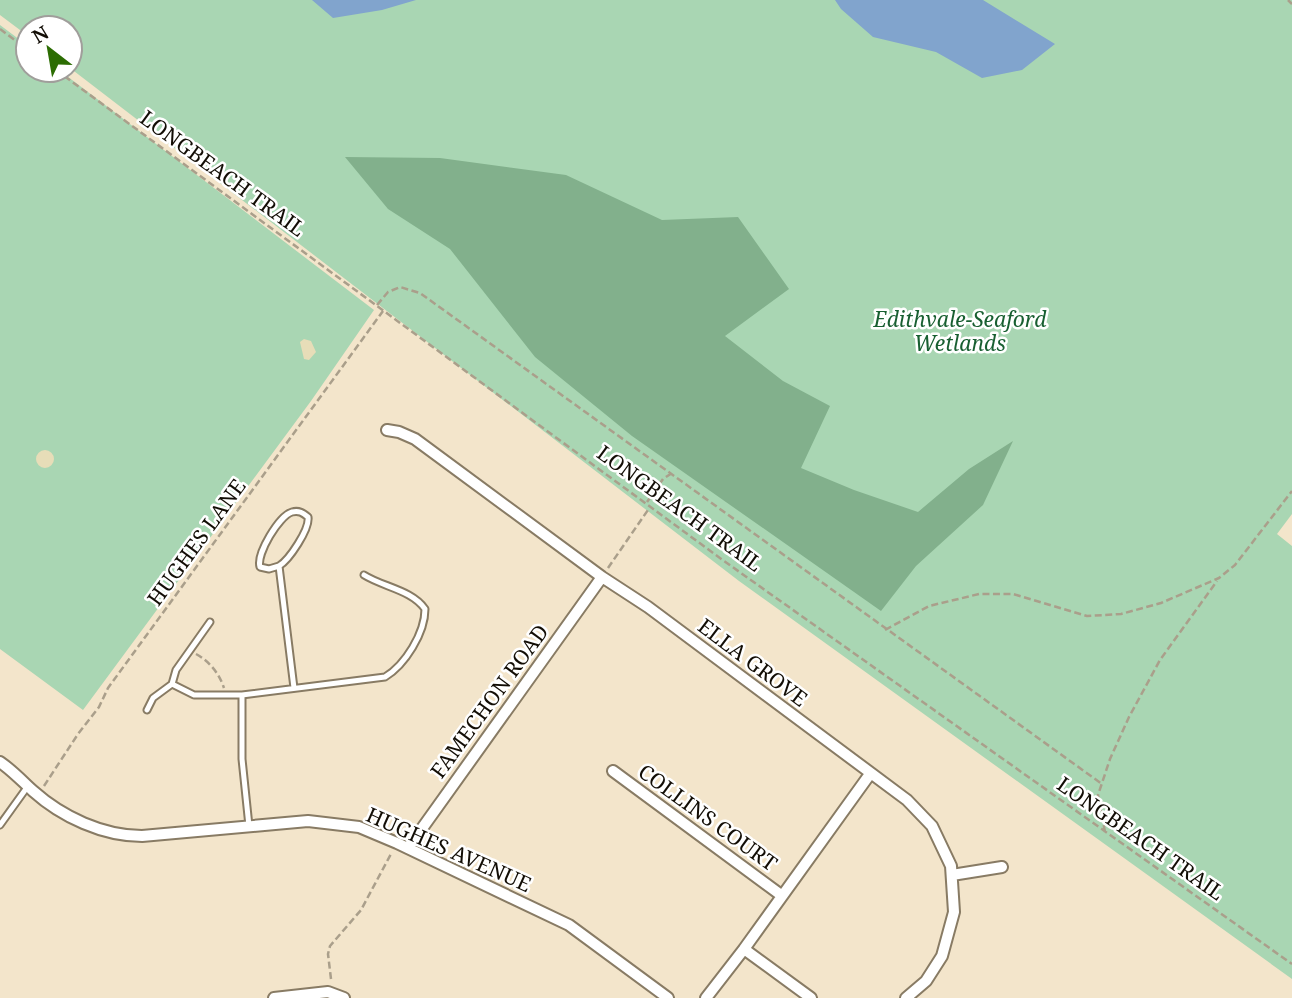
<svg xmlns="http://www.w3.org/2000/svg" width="1292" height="998" viewBox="0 0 1292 998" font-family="'Noto Serif',serif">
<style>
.green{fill:#a9d6b3}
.forest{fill:#82b08c}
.sand{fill:#e7ddb8}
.water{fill:#81a4cd}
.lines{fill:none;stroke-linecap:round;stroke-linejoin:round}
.service-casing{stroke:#887b64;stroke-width:9}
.minor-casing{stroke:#887b64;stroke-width:14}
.path{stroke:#aa9f8b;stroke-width:2.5;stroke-dasharray:7 3.5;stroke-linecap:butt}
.service{stroke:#fff;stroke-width:5}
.minor{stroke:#fff;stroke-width:10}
.labels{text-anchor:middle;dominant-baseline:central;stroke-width:5;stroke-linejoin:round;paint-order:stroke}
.street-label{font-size:21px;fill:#120d05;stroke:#fff}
.park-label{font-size:21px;font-style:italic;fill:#185f31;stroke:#fff}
</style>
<rect width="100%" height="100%" fill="#f3e5cb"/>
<path class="green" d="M0 0H1292V514L1277 534 1292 546V979L739 581 70 68V28H28V36L0 15Z
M0 25 28 46V70H59L374 310 311 401 83 710 0 649Z"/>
<path class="forest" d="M345 157 440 158 566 175 662 220 738 217 789 289 725 336 783 381 830 406 801 468 854 490 918 512 969 469 1013 441 983 505 916 566 881 611 632 436 535 357 450 249 388 209Z"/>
<path class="sand" d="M304 339 311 341 316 352 309 360 304 359 300 342Z
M36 459a9 9 0 1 1 18 0a9 9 0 1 1-18 0Z"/>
<path class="water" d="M312 0H416L382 10 333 18Z
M835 0H983L1055 44 1022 70 982 78 936 52 873 37 841 9Z"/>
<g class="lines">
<defs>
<path id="service" d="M279 566C289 560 310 529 308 517 303 513 299 510 292 512 279 516 256 554 260 567L269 569 279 566 294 688
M210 622 176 670 172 684 194 695H242
M147 710 153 698 172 684
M0 825 28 786
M249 826 242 759V695L385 677C405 665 425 633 425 609 412 590 383 587 364 575"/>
<path id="minor" d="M387 430 399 432 415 439 602 577 648 607 907 800 932 826 951 866 954 912 942 956 926 981 906 998
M0 762C13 771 22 781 33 791 62 817 103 836 142 836L308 821 359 827 397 843 569 925 668 998
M613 771 781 895
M408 848 602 577
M952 875 1002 867
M744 949 811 998
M274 998 328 992 344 998
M706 998 744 949 870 774"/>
</defs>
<use href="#service" class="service-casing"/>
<use href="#minor" class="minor-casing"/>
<path class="path" d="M1288 0 1292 4
M0 29 28 50
M56 70 724 561 1292 964
M377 305 388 292 400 287 420 293 1102 784
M647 502 663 479 672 473
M608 568 650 507
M885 630 929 606 979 594H1013L1087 616 1121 614 1161 603 1219 578 1235 565 1292 491
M196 654C209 661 219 673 224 688
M44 786 78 734 99 707 108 688 383 311
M1105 832 1098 795 1110 759 1129 717 1160 660 1217 581
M331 979 328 954 330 946 361 910 392 852"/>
<use href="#service" class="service"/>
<use href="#minor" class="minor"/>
</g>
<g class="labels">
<g class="street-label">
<text transform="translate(223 173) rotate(36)">LONGBEACH TRAIL</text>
<text transform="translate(680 508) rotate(36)">LONGBEACH TRAIL</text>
<text transform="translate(196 542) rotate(-54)">HUGHES LANE</text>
<text transform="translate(753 662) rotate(37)">ELLA GROVE</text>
<text transform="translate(489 701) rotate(-54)">FAMECHON ROAD</text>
<text transform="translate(708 817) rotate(36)">COLLINS COURT</text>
<text transform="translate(1141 838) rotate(35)">LONGBEACH TRAIL</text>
<text transform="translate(449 849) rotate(24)">HUGHES AVENUE</text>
</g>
<g class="park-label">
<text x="960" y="319">Edithvale-Seaford<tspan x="960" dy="24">Wetlands</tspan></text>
</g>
</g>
<g transform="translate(49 49) rotate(329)"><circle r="33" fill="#ffffff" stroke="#a09e9b" stroke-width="2"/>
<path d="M0-5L12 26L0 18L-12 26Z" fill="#2c6d03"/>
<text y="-10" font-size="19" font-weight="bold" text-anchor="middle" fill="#120d05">N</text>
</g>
</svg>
